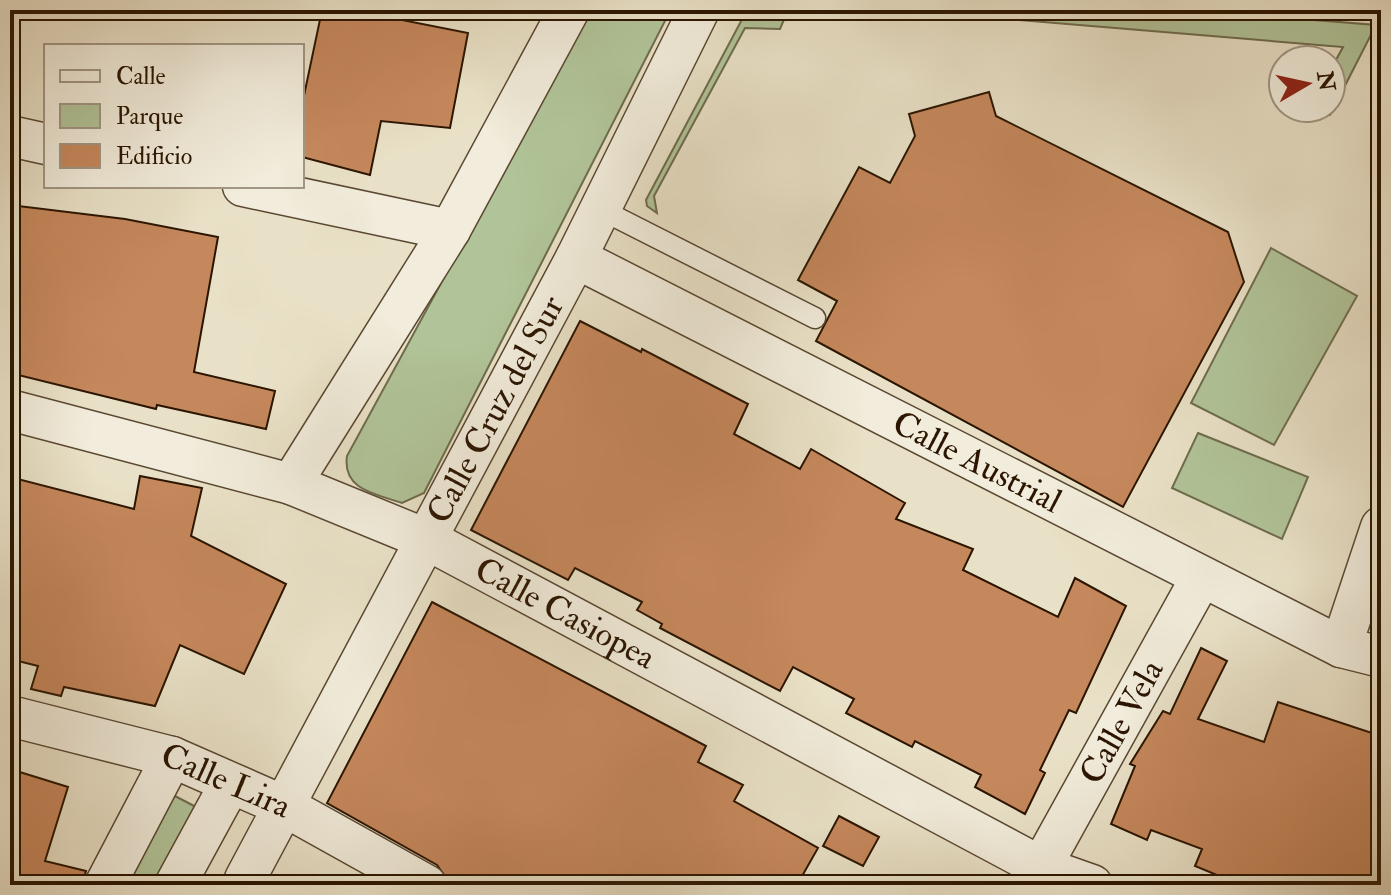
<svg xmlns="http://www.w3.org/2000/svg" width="1391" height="895" viewBox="0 0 1391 895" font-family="'IM FELL Double Pica',serif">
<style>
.green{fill:#b1c499;stroke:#6e6c4d;stroke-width:2}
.building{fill:#c5875c;stroke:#2b1501;stroke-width:2}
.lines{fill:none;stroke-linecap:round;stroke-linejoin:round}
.lane-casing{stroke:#5a4832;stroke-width:23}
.street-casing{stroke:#5a4832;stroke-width:43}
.lane{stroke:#f1ecdb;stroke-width:20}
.street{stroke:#f1ecdb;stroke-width:40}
.labels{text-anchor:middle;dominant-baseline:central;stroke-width:6;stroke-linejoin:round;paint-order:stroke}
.street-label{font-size:34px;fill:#2b1501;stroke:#f1ecdb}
</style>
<rect width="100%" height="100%" fill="#e9e1c7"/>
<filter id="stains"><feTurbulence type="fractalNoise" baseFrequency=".0025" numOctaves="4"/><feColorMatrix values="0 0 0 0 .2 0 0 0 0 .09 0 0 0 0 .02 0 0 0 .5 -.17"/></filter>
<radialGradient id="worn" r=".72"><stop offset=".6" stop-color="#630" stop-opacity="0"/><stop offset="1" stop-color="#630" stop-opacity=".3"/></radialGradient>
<path class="green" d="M664 10 667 17 424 493 402 503C376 494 342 490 347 456L587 15 594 11Z
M747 10H788L780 29 745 28 654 196 657 213 647 206 646 200Z
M999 10 1250 15 1376 25 1330 115 1309 109 1331 108V69L1343 47 1007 19Z
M1271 248 1357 296 1274 445 1191 403Z
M1198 433 1308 477 1282 539 1172 488Z
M173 795 200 809 162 885H123Z"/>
<path class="building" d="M322 10H404L402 20 468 33 450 128 381 121 370 175 302 157V105Z
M989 92 996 116 1228 232 1244 282 1123 507 816 341 837 301 798 280 859 167 890 183 915 136 909 114Z
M10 205 125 219 218 237 194 372 275 391 266 429 157 405 156 409 10 373Z
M580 321 641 352 642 349 748 404 734 434 800 469 811 449 905 503 896 519 973 549 963 570 1058 617 1075 578 1126 606 1076 713 1069 710 1040 770 1045 773 1025 814 975 787 981 775 915 741 912 747 846 713 854 699 793 667 780 691 660 628 662 624 637 610 642 602 575 568 568 580 471 530Z
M140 476 202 488 191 536 286 584 244 674 180 645 155 706 64 687 61 696 31 689 38 666 10 659 14 571H10L14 555H10V477L134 509Z
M432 602 706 746 698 762 743 785 734 801 818 848 797 885H456L448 881 437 865 327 803Z
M1201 648 1227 661 1198 719 1264 742 1278 702 1381 736V885H1241L1195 866 1202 849 1151 830 1147 840 1111 824 1135 766 1130 764 1163 711 1170 714Z
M10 769 68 787 45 861 86 871 82 885H10Z
M839 816 879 837 863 866 823 846Z"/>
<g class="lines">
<defs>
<path id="lane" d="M600 209 815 318"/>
<g id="street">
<path d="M10 136 46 144"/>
<path d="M243 186 450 230"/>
<path id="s1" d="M576 258 1341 647 1381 657"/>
<path id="s2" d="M10 410 291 484 428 540 1041 867 1092 885"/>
<path d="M291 484 450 230 569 10"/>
<path d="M1341 647 1381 527"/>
<path id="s3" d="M10 716 172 757 286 807 426 885"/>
<path id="s4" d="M1041 867 1201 578"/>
<path id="s5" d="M245 879 576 258 699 10"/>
<path d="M105 885 172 757"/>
<path d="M175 885 230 784"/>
</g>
</defs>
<use href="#lane" class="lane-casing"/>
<use href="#street" class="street-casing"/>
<use href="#lane" class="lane"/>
<use href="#street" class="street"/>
</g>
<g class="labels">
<g class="street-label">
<text stroke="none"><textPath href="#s5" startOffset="532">Calle Cruz del Sur</textPath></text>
<text stroke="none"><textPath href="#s1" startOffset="450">Calle Austrial</textPath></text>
<text stroke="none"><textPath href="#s2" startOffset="594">Calle Casiopea</textPath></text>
<text stroke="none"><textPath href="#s4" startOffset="166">Calle Vela</textPath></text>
<text stroke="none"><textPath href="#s3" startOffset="226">Calle Lira</textPath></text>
</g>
</g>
<rect width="1391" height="895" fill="none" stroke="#e9e1c7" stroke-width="40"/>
<rect x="12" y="12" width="1367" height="871" fill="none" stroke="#2b1501" stroke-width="4"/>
<rect x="20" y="20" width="1351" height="855" fill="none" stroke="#2b1501" stroke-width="2"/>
<rect x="44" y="44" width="260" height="144" fill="#f1ecdb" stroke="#a29684" stroke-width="2"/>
<rect x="60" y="70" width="40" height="12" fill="#f1ecdb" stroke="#a29684" stroke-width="2"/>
<text x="116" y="84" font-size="24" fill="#2b1501">Calle</text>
<rect x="60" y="104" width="40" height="24" fill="#b1c499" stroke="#a29684" stroke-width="2"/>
<text x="116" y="124" font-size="24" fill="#2b1501">Parque</text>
<rect x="60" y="144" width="40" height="24" fill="#c5875c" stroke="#a29684" stroke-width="2"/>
<text x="116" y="164" font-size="24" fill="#2b1501">Edificio</text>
<g transform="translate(1307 84) rotate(81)"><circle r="38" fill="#f1ecdb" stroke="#a29684" stroke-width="2"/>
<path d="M0-6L14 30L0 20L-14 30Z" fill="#8f2418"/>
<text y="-12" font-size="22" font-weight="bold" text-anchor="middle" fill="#2b1501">N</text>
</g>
<rect width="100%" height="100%" filter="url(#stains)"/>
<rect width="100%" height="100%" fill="url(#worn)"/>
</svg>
